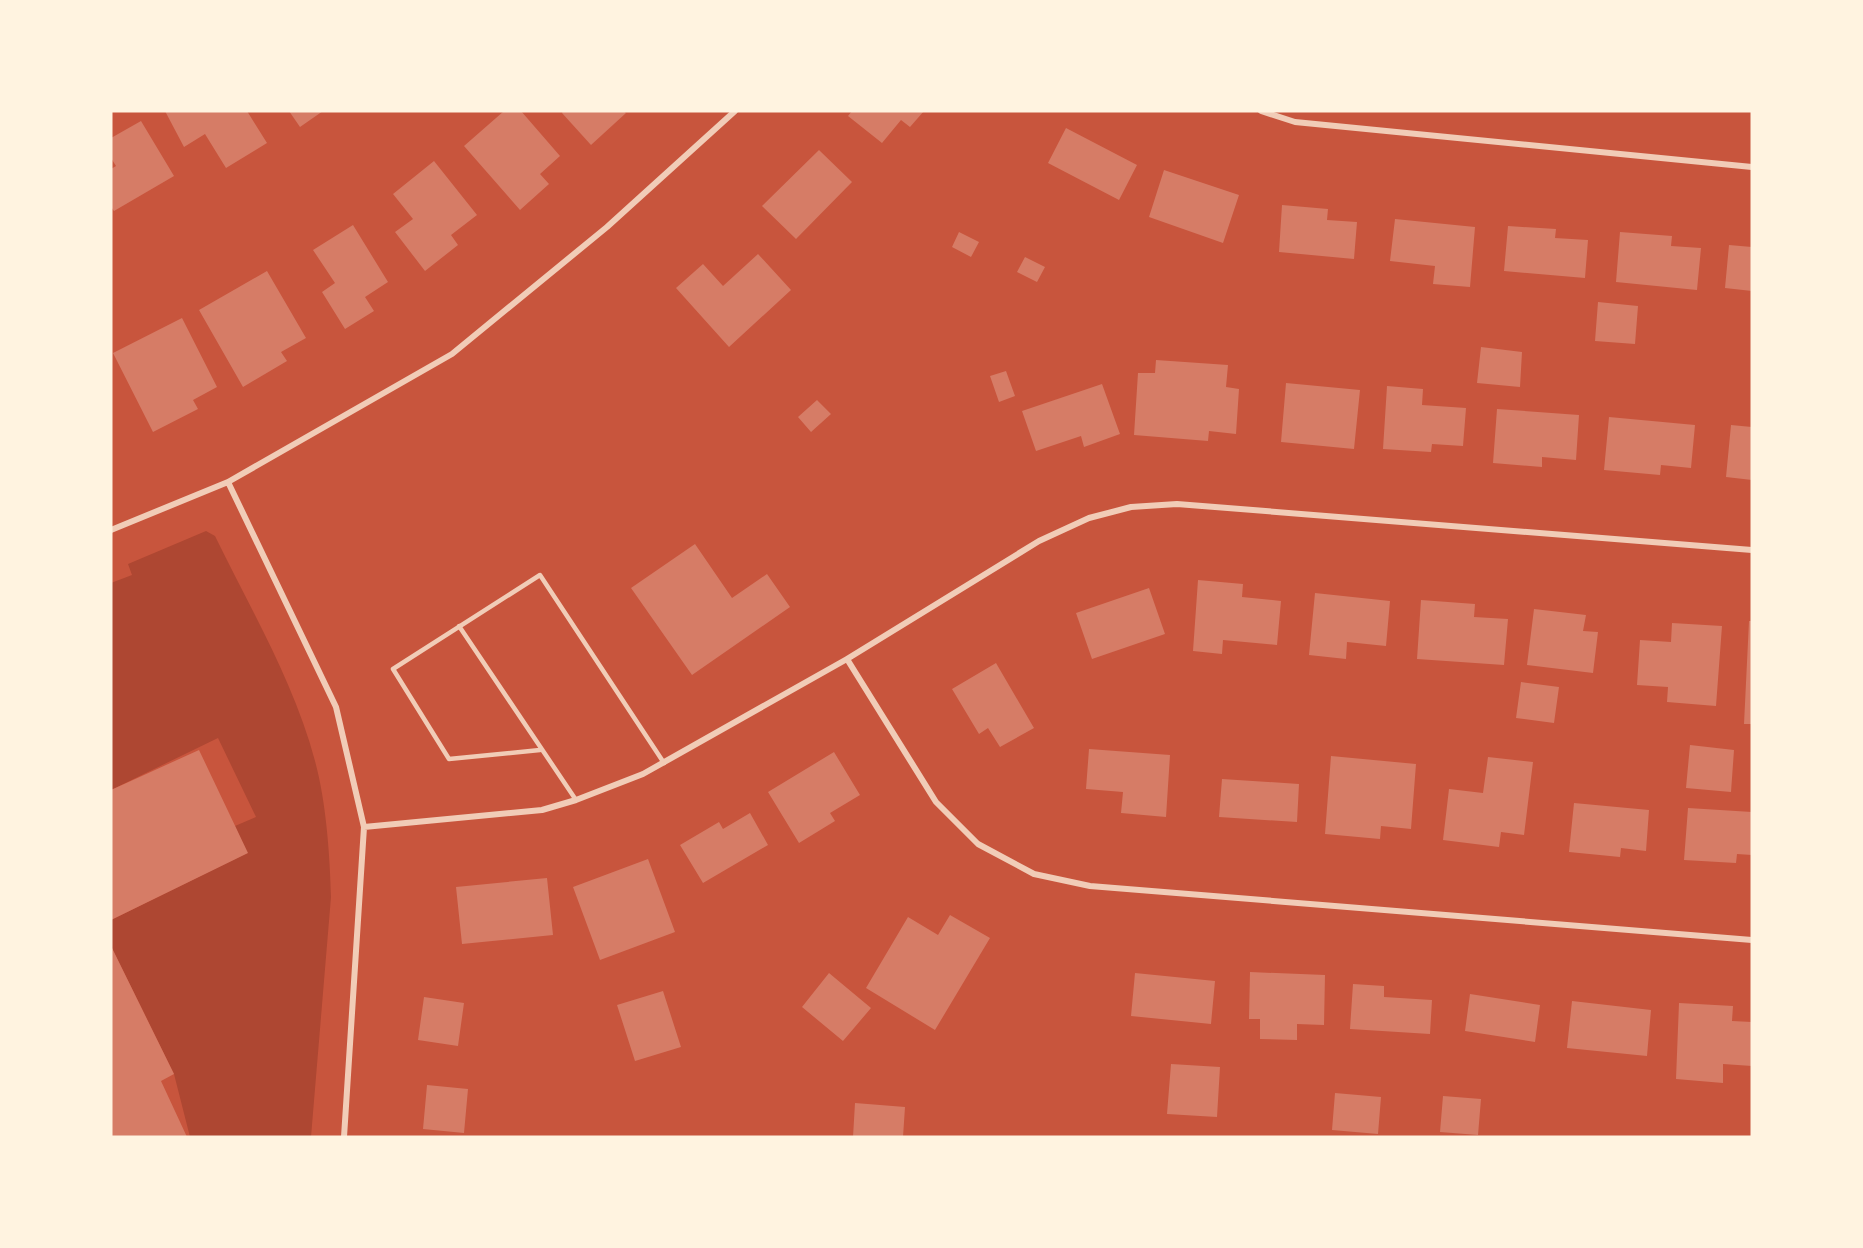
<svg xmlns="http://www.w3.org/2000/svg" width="1863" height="1248" viewBox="0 0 1863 1248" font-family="'Source Sans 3',sans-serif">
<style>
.green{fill:#ae4732}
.building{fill:#d67c66}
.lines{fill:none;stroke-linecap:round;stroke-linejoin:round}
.service{stroke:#f1ccb7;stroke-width:4.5}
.minor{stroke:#f1ccb7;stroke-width:6}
</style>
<rect width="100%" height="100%" fill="#c8553d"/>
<path class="green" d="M206 531 215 536C250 608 294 682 315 761 326 801 330 855 331 897L311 1137H190L174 1074 111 946V920L247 853 235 826 256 817 218 738 111 790V583L132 575 128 564Z"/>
<path class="building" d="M165 111H247L267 143 226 168 205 134 184 147Z
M289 111H323L300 127Z
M504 111H521L560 156 540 174 549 184 520 210 464 146Z
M563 111H623L626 113 591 145 562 113Z
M852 111H924L910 127 901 120 882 143 848 116Z
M141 121 174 176 114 211 111 207V169L116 166 111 158V138Z
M1066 128 1137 165 1119 200 1048 163Z
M819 150 852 182 796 239 762 206Z
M434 161 477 215 451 235 458 245 425 271 395 232 413 219 393 194Z
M1164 170 1239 195 1223 243 1149 217Z
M1282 205 1328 209 1327 220 1357 222 1354 259 1279 252Z
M1395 219 1475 227 1470 287 1433 284 1435 266 1390 261Z
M353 225 388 282 365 297 374 311 345 329 322 292 335 283 313 250Z
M1508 226 1556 229 1555 238 1588 240 1585 278 1504 271Z
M959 232 979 242 971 257 952 247Z
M1620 232 1672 236 1671 246 1701 248 1697 290 1616 282Z
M1729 245 1752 247V291L1725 288Z
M758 254 791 290 729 347 676 288 703 264 723 286Z
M1025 257 1045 267 1037 282 1017 272Z
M267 271 306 338 281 352 287 361 243 387 199 310Z
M1598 302 1638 306 1635 344 1595 341Z
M182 318 217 387 193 400 198 409 153 432 113 353Z
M1481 347 1522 352 1520 387 1477 383Z
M1156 360 1228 365 1226 387 1239 389 1236 434 1209 431 1208 441 1134 435 1138 373H1155Z
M1006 371 1015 396 999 402 990 376Z
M1286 383 1360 390 1354 449 1281 442Z
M1102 384 1120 434 1084 447 1081 436 1036 451 1022 411Z
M1387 386 1423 389 1422 405 1466 408 1463 446 1432 444 1431 452 1383 449Z
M817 400 831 414 811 432 798 417Z
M1497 409 1579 415 1576 460 1542 457V467L1493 463Z
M1609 417 1695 425 1691 468 1661 465 1660 475 1604 470Z
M1731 425 1752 427V480L1726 477Z
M695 544 732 598 767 574 790 607 692 675 631 588Z
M1198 580 1243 584 1242 597 1281 601 1277 645 1223 640 1222 654 1193 651Z
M1149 588 1165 634 1092 659 1076 613Z
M1315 593 1390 601 1386 646 1347 642 1346 659 1309 655Z
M1421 600 1475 604 1474 617 1508 619 1504 665 1417 659Z
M1534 609 1586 615 1583 631 1598 632 1593 673 1527 665Z
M1749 621H1752V724H1744Z
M1672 623 1722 626 1716 706 1667 702 1668 687 1637 685 1640 640 1671 642Z
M996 663 1034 728 1000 747 988 728 979 734 952 689Z
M1521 682 1559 687 1554 723 1516 718Z
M1690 745 1734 750 1731 792 1686 788Z
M1089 749 1170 755 1166 817 1121 813 1123 792 1086 789Z
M199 750 248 853 111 920V790Z
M834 752 860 795 830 813 835 821 799 843 768 792Z
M1331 756 1416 764 1411 829 1381 826 1380 839 1325 834Z
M1488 757 1533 762 1524 835 1501 832 1499 847 1443 840 1449 789 1483 793Z
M1222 779 1299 784 1297 822 1219 817Z
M1574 803 1649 810 1646 851 1621 848 1620 857 1569 852Z
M1688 808 1752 812V855L1737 854 1736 863 1684 860Z
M750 813 768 845 703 883 680 845 719 822 723 829Z
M648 859 675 932 600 960 573 887Z
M547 878 553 935 462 944 456 887Z
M950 915 990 938 935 1030 866 988 908 917 938 935Z
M111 946 174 1074 161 1081 187 1137H111Z
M1250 972 1325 975 1324 1025 1297 1024V1040L1260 1039V1019H1249Z
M829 973 871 1008 843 1041 802 1007Z
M1135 973 1215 981 1211 1024 1131 1016Z
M1353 984 1384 986V997L1432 1000 1430 1034 1350 1029Z
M663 991 681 1047 635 1061 617 1005Z
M1470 994 1540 1005 1535 1042 1465 1031Z
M424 997 464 1003 458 1046 418 1040Z
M1572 1001 1651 1010 1647 1056 1567 1048Z
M1679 1003 1733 1006 1732 1021 1752 1022V1066L1723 1064V1083L1676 1079Z
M1171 1064 1220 1067 1217 1117 1167 1114Z
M427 1085 468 1089 464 1133 423 1129Z
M1335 1093 1381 1097 1378 1134 1332 1130Z
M1443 1096 1481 1099 1478 1135 1440 1132Z
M855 1103 905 1107 903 1137H853Z"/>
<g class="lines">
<path class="service" d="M459 626 576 800
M540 750 449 759 393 669 540 575 664 763"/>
<path class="minor" d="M1261 111 1295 122 1752 167
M228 482 336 707 364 827 344 1137
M111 530 228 482 452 354 607 227 735 111
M847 659 936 802 978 844 1034 874 1090 886 1752 940
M364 827 542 810 576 800 643 774 847 659 1039 541 1089 518 1131 507 1177 504 1752 550"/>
</g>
<rect width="1863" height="1248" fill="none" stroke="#fff3e0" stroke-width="225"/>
</svg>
